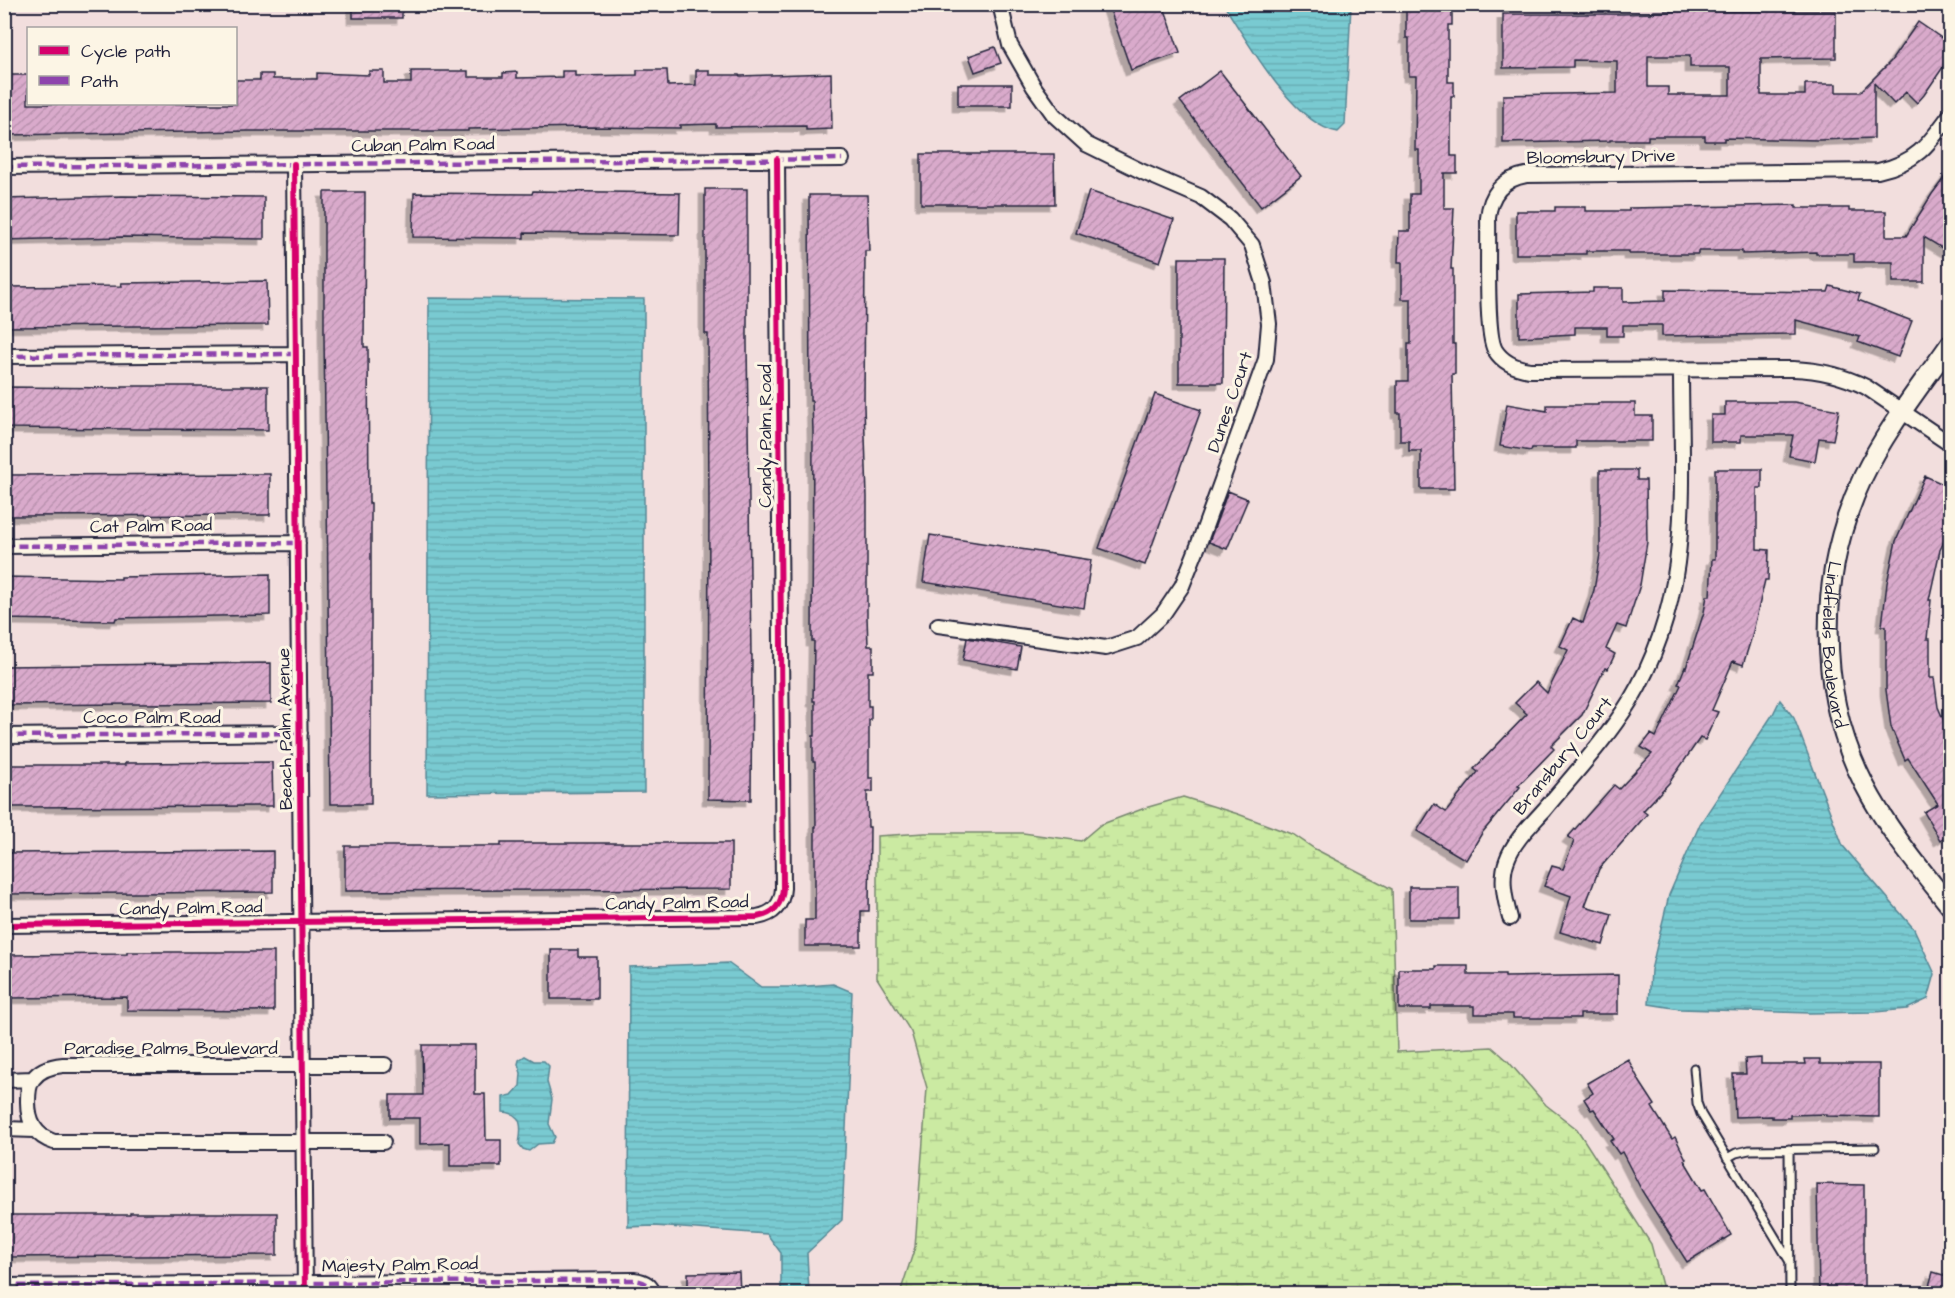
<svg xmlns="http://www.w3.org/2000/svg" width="1955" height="1298" viewBox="0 0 1955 1298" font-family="'Architects Daughter',sans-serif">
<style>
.wetland{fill:url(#wetland-marsh);stroke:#76866e;stroke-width:1.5}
.water{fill:url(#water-rules);stroke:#568795;stroke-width:1.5}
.building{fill:url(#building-hatch);stroke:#22223b;stroke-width:1.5;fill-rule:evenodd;filter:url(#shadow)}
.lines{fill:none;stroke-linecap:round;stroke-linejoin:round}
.service-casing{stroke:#22223b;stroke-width:11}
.minor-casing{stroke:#22223b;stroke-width:18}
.tertiary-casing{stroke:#22223b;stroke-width:22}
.service{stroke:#fcf5e5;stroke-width:7}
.minor{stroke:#fcf5e5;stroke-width:14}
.tertiary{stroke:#fcf5e5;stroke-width:18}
.quiet{stroke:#8e44ad;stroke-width:4.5;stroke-dasharray:9 4.5;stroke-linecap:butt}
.cycleway-casing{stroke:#fcf5e5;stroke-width:10}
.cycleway{stroke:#d6006c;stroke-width:6}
.labels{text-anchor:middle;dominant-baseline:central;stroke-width:6;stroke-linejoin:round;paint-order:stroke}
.street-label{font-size:18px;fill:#22223b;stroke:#fcf5e5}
</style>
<defs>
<pattern id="wetland-marsh" width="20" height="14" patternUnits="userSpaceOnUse" patternTransform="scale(1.5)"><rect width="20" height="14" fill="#cbeaa2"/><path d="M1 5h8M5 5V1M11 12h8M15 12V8" fill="none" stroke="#aec88c"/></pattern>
<pattern id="water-rules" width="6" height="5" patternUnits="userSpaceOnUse" patternTransform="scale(1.5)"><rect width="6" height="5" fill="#79cad1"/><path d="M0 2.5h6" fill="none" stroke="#68adb4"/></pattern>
<pattern id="building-hatch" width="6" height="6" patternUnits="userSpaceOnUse" patternTransform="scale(1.5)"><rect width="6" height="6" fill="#d9aacb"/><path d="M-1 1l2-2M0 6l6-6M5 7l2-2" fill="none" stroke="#ba92af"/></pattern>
<filter id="shadow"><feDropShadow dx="-5.5" dy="5.5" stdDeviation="0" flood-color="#0004"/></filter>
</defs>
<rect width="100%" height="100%" fill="#f2dedd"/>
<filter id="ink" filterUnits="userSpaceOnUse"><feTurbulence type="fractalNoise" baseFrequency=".0167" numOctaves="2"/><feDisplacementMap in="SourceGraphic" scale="12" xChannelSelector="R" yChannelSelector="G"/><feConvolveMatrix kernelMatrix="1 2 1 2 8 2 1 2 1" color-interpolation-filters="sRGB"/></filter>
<g filter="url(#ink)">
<path class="wetland" d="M1183 797 1238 814 1294 835 1315 849 1392 889 1397 1052 1492 1047 1507 1060 1546 1105 1577 1129 1651 1244 1664 1293H900L915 1247 927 1088 911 1032 877 978V836L925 833H1023L1081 841 1100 825 1145 808Z"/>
<path class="water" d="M1224 5H1351L1345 125 1338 132C1294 125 1247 41 1224 5Z
M429 298 644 299V792L427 794Z
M1780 700 1794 718 1843 846 1914 929 1935 974 1928 999 1907 1009 1875 1012 1810 1013 1680 1009 1649 1004 1651 970 1669 895 1700 824 1773 714Z
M728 963 761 987H795L833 984 852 992 842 1220 807 1253 809 1293H781V1253L767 1234 654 1226 628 1227 629 967Z
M525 1056 534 1061H544L549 1066 547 1082 552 1099 549 1124 555 1137 552 1143 538 1144 529 1151 523 1149 519 1144C522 1128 523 1113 503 1112V1097L512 1095 520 1086 521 1073 518 1064 519 1060Z"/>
<path class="building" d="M353 4H402V18H353Z
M1108 4H1163L1180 53 1131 70Z
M1406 7H1452V25H1448V82H1454V96H1451V156H1457V173H1444V208H1454L1451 269H1453V344H1455V374H1452L1454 489H1421V451H1409V441H1400V413H1397V381H1408V344H1411V299H1402V262H1398L1399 231H1410V194H1419V150H1415L1416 76H1409V38H1406Z
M1653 11H1836V58L1761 59V95H1805V84H1836V92H1860L1891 61 1918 22 1950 44V57L1924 95 1917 103 1906 92 1894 104 1874 83V138L1819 140 1724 138V141H1705V136H1648V140H1610V141L1503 143V95L1617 93V61L1573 60V67L1503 68V14H1616L1653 13ZM1648 56H1690V67H1730V95H1668V87H1648Z
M995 47 1001 63 975 72 969 56Z
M637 70H667L668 86 696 85V70H709V75H739L740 76 831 73 832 129 806 130V126L716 127V124L680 125V128L587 127 468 129V131H249L8 135V75H28V104H236V80H260V74H273V79H317V73L369 75V71H384V83H411V71H468V77H503V73L517 72V78L562 77V71H575V76L637 75Z
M1220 71 1301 176 1261 207 1180 101Z
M958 84H1012V106H958Z
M921 154H1054L1055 204H921Z
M1950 170V253L1924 237V282H1893V262H1854V254H1816V252L1742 254V251H1698V254H1629V251H1586V254H1516V211H1555V207H1586V211H1629V208L1796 205V208H1849V211H1886V236H1906L1932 194Z
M705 189H747V344L751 655H752L751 800 708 799 709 499 708 334H705Z
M533 191 680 193 679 235 524 233V238L413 237 414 193 532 194Z
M1089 191 1174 220 1160 262 1076 233Z
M324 192H365L364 347H368L369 503H371V804H330L327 493H326L324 337Z
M809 195H867L869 251H865L864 406 867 497V616L868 646H873V672H868V706H871V720H869V778H873V792H867L868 827H870L869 911H861V946H805V920H815V827H816L815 762H813V736H815V701H813L814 641H812L813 432 812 401H810Z
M122 196 264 197V239L122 237 4 240V199Z
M1179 258H1224L1223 383H1179Z
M267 281 268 325 4 327V287L122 286 121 283Z
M1830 286 1860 294 1858 300 1912 321 1898 357 1858 342 1860 337 1796 320V334L1662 336V325H1623V336H1607V327H1575V334L1519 337V294L1593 292V288H1623V302L1665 301V290L1828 292Z
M122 386H268V430L4 428V387L122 388Z
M1155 394 1201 410 1145 565 1099 548Z
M1725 402H1794L1839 410 1833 440 1819 438 1815 461 1789 456 1793 435H1741V442H1711V415H1725Z
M1598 403H1635V416H1652V441H1576V448H1532L1531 451 1500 446 1507 404 1547 411V405H1598Z
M1715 469H1762V488H1757V549L1769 550 1768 580H1765L1752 636 1743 665 1733 661 1712 710 1718 712 1705 740 1700 738 1669 783 1643 811 1647 814 1599 869 1585 906 1612 914 1603 945 1560 932 1571 896 1544 886 1552 866 1563 869 1574 841 1568 837 1614 785 1619 789 1652 754 1641 747 1651 734 1656 737 1681 685 1678 684 1685 667 1686 668 1704 612 1707 596H1710L1712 559H1715Z
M1600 470H1637V480H1646L1647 542 1640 585 1626 628 1617 625 1606 649 1615 654 1608 669 1605 668 1582 715 1551 746 1554 749 1518 786 1520 787 1482 833 1466 860 1417 831 1434 804 1446 812 1478 772 1474 769 1527 714 1515 703 1536 682 1547 693 1568 650 1560 646 1573 618 1583 623 1594 590 1600 554Z
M270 474V515L4 516V475Z
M1925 476 1950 487V529L1940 550 1929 600H1931L1927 639H1930V678H1934L1938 707 1950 735V834L1940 840 1924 812 1938 804 1908 758 1905 760 1891 727 1886 690V626H1882L1887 583 1896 541Z
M1228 491 1248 499 1227 549 1209 542Z
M930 535 1091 560 1084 608 923 582Z
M270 574V615L116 618 115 621 4 619V577L121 579V577Z
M967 638 1021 647 1017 669 963 660Z
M271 663V703L4 705V666Z
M272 762 273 806 4 807V765H125V763Z
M501 843H731V889L345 891V846H501Z
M273 851V892L4 894V853Z
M1409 887H1459V919H1409Z
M551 950H578V957H597V999H551Z
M127 952H274V1011L127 1010V997L4 998V955L127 954Z
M1436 966H1468V975H1505V977L1618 975V1014H1580V1018H1513V1014H1474V1006H1431V1009H1399V969H1436Z
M422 1045H475V1094H485L486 1140H501V1166H450V1143L420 1144V1118H390V1095H423Z
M1761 1058V1064H1806L1805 1059H1820V1064H1879V1117L1826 1116V1114L1790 1115V1118H1772V1116L1735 1117 1733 1074H1746L1745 1059Z
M1628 1059 1640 1082 1655 1105 1652 1107 1672 1139 1675 1137 1686 1159 1684 1160 1702 1190 1705 1189 1731 1235 1687 1262 1642 1191 1622 1152 1619 1154 1610 1141 1614 1139 1594 1109 1591 1110 1584 1099 1593 1093 1587 1083Z
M1817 1184 1864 1185V1293H1819Z
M130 1213H277V1255L4 1257V1215H130Z
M739 1272 740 1293H688V1273Z
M1933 1272 1950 1277V1293H1927Z"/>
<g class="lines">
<defs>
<path id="service" d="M1694 1068 1697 1103 1701 1114 1790 1262
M1789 1149 1790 1294
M1727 1158 1736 1153 1749 1150 1875 1148"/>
<path id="minor" d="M1950 115C1929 144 1916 163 1878 171L1526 175C1502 179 1490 195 1488 218 1489 243 1485 332 1495 350 1503 363 1516 368 1530 370L1793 369C1820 370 1842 375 1866 387L1950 444
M294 164 305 1294
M4 167 842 159
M4 356 296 354
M4 546 298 543
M938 625 1106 648 1137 638 1163 614 1182 586 1198 546 1266 359 1269 324 1264 283 1252 245 1230 219 1201 197 1143 172 1086 144 1054 115 1034 87 1010 45 1000 4
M4 736 300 733
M1510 918C1505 900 1500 878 1507 860 1514 840 1532 824 1545 809 1574 774 1606 740 1630 701 1694 596 1681 486 1681 369
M4 925 757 917C774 914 782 905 783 888L777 159
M4 1080 33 1079
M4 1129 35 1130
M383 1142H54C35 1136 28 1122 28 1102 28 1094 28 1085 33 1079 40 1069 52 1066 63 1065H385
M4 1286 634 1280C643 1281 651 1284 653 1294"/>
<g id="tertiary">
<path id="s1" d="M1950 344C1920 387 1886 429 1863 477 1818 572 1816 690 1864 784 1887 829 1919 867 1950 906"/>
</g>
</defs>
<use href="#service" class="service-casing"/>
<use href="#minor" class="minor-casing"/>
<use href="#tertiary" class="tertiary-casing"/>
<use href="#service" class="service"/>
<use href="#minor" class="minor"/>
<use href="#tertiary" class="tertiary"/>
<path class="quiet" d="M4 167 842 159
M4 356 296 354
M4 546 298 543
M4 736 300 733
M4 1286 634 1280C643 1281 651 1284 653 1294"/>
<defs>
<path id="cycleway" d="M294 164 305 1294
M4 925 757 917C774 914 782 905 783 888L777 159"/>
</defs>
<use href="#cycleway" class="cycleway-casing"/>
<use href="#cycleway" class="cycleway"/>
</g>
</g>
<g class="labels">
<g class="street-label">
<text transform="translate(423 145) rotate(-1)">Cuban Palm Road</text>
<text transform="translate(1601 157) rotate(-1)">Bloomsbury Drive</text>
<text transform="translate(1230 402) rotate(-71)">Dunes Court</text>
<text transform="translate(765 436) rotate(-90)">Candy Palm Road</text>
<text transform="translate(151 526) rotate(-1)">Cat Palm Road</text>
<text stroke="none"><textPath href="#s1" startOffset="332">Lindfields Boulevard</textPath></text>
<text x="152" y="717">Coco Palm Road</text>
<text transform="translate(285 729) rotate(-91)">Beach Palm Avenue</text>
<text transform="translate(1563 756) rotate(-51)">Bransbury Court</text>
<text transform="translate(677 903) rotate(-1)">Candy Palm Road</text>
<text transform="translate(191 908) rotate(-1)">Candy Palm Road</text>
<text x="171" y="1048">Paradise Palms Boulevard</text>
<text transform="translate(400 1265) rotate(-1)">Majesty Palm Road</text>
</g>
</g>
<rect width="1955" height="1298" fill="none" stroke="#fcf5e5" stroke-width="24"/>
<rect x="12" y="12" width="1931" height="1274" fill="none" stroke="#22223b" stroke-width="2" filter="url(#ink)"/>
<rect x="27" y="27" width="210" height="78" fill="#fcf5e5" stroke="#a5a1a1" stroke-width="1.5"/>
<rect x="39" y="46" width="30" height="9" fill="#d6006c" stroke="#a5a1a1" stroke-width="1.5"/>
<text x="81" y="57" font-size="18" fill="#22223b">Cycle path</text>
<rect x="39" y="76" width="30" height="9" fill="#8e44ad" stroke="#a5a1a1" stroke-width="1.5"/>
<text x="81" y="87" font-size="18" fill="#22223b">Path</text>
</svg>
